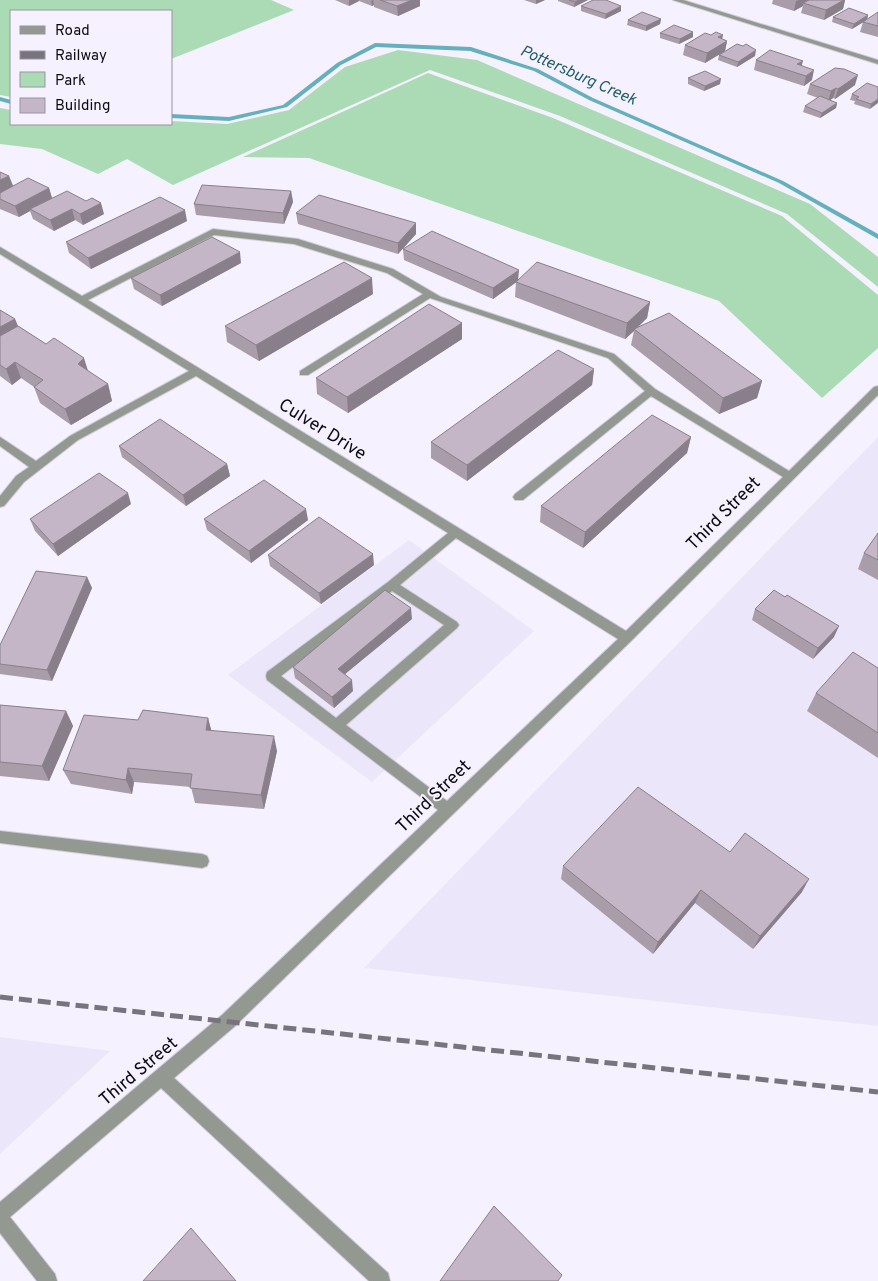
<svg xmlns="http://www.w3.org/2000/svg" width="878" height="1281" viewBox="0 0 878 1281" font-family="Overpass,sans-serif">
<style>
.built{fill:#ece6fb}
.green{fill:#abdbb5}
.lines{fill:none;stroke-linecap:round;stroke-linejoin:round}
.stream{fill:#64b0bc;fill-rule:evenodd}
.minor-casing{stroke:#d0ccd8;stroke-width:2}
.minor{fill:#939891;fill-rule:evenodd}
.rail{stroke:#78747e;stroke-width:5;stroke-dasharray:13 6;stroke-linecap:butt}
.wall{fill:#a99daa}
.shaded-wall{fill:#897f8b}
.building{fill:#c4b6c6;stroke:#897f8b}
.labels{text-anchor:middle;dominant-baseline:central;stroke-width:4;stroke-linejoin:round;paint-order:stroke}
.far-water-label{font-size:16px;font-style:italic;fill:#1f5e67;stroke:#f5f1fe}
.street-label{font-size:18px;fill:#0d0a11;stroke:#f5f1fe}
</style>
<rect width="100%" height="100%" fill="#f5f1fe"/>
<path class="built" d="M878 437V1026L364 968Z
M409 540 534 631 372 782 228 675Z
M0 1037 110 1051 0 1154Z"/>
<path class="green" d="M0 0H271L294 10 171 59V11H11V97L0 95Z
M398 50 477 60 810 204 878 257V287L787 214 560 116 430 70 173 185 127 159 98 174 42 149 0 144V108L11 110V124H171V121L227 124 289 110 345 67Z
M428 73 553 118 782 216 878 295V348L822 398 719 301 309 158 243 157Z"/>
<g class="lines">
<path class="stream" d="M375 43 471 47 538 69 593 98 783 181 878 234V239L779 183 589 100 534 71 470 51 376 47 341 65 287 107 229 121 171 118V114L229 117 283 105 337 63Z
M0 97 11 100V104L0 101Z"/>
<defs>
<path id="minor" d="M673 0H683L878 60V64Z
M213 229 298 239 393 269 441 297 614 354 655 389 789 471 874 387 878 386V395L631 641 234 1027 174 1078 388 1273 390 1281H369L161 1088 10 1217 55 1274 57 1281H37L0 1233V1202L222 1015 438 810 267 680 266 676 267 672 388 582 448 533 196 376 78 440 24 482 4 506 0 507V496L16 476 29 467 0 446V437L36 461 70 436 189 371 0 254V247L82 296ZM214 235 294 244 387 273 423 294 300 371V375H308L430 298 608 358 645 391 515 494 513 497 515 500H523L651 396 783 477 626 631 88 300ZM456 538 618 639 447 801 346 725 457 628 459 625 457 622 400 585ZM392 591 444 625 336 718 281 676Z
M0 831 202 854 207 856 209 861 207 866 202 868 0 843Z"/>
</defs>
<use href="#minor" class="minor-casing"/>
<use href="#minor" class="minor"/>
<path class="rail" d="M0 997 878 1092"/>
</g>
<path class="wall" d="M335 0H420V6L398 16 374 7V5L372 6 359 1 349 6Z
M524 0H545L536 4Z
M558 0H588L574 7 558 1Z
M773 0H845L843 9 824 20 801 13 803 6 794 11 772 4Z
M581 6 621 11 605 19 581 11Z
M878 12V37L860 32 863 22 852 29 832 22 833 17 868 15 867 19Z
M661 19 660 24 646 31 627 25 628 20Z
M693 32V37L679 44 660 38V33Z
M722 39 727 41 725 51 705 63 683 55 685 45Z
M719 55 755 56 737 67 718 60Z
M756 60 802 66 812 80 804 86 754 70Z
M688 78 720 84 704 91 688 84Z
M810 84 855 85 835 99 833 98 830 100 837 103 836 108 820 118 803 112 805 106 818 98 807 94Z
M878 87 870 109 854 104 855 101 850 100 852 94Z
M0 172 9 176 13 186 49 188 52 198 104 214 83 225 75 220 54 231 33 219 30 211 19 217 0 209Z
M291 191 293 202 284 224 196 215 194 204Z
M296 213 416 223V234L398 254 298 224Z
M187 221 91 269 69 253 66 242Z
M403 249 518 279 650 302 647 318 636 328 762 381 757 398 719 414 631 345 634 331 625 339 515 297 516 282 493 299 404 260Z
M241 263 162 306 134 289 131 278Z
M373 294 259 361 227 342 225 326Z
M0 310 15 319 18 326 88 371 108 384 112 401 71 425 40 403 34 387 21 378 12 385 0 376Z
M462 323V339L348 413 317 394 316 378Z
M594 369 592 385 467 481 431 458V442Z
M691 437 687 453 583 548 540 522 541 506Z
M119 446 227 464 230 476 186 506 122 457Z
M131 504 58 556 35 531 30 519Z
M204 519 308 520 251 563 207 530Z
M878 533V580L858 569 864 553Z
M268 555 374 565 321 604 270 566Z
M87 577 92 588 52 681 0 674V645Z
M785 597 834 637 813 659 752 620 755 609Z
M412 619 345 674 353 691 334 708 295 678 293 667Z
M878 668V758L807 711 816 693Z
M0 705 66 711 73 726 49 781 0 776Z
M208 718 211 730 277 751 264 809 195 803 191 787 134 782 132 794 71 784 63 770 138 720Z
M730 852 802 892 753 949 695 903 653 954 561 879 563 866Z"/>
<path class="shaded-wall" d="M349 0H359V1L349 6Z
M373 0 374 5 372 6 371 1Z
M412 0H420V6L398 16 397 6Z
M536 0H545L536 4Z
M579 0H588L574 7 575 2Z
M799 0H813L803 3V6L794 11 796 1Z
M844 0H845L843 9 824 20 826 10Z
M621 6V11L605 19 606 14Z
M868 15 867 20 852 29 854 24Z
M661 19 660 24 646 31V26Z
M693 32V37L679 44 680 39Z
M723 35 721 44 727 41 725 51 705 63 707 53 718 37Z
M756 50 755 56 737 67 738 62Z
M803 61 800 71 797 64Z
M814 70 812 80 804 86 806 76Z
M858 75 855 85 835 99 838 89Z
M721 79 720 84 704 91 705 86Z
M836 88 833 98 828 102 831 91Z
M878 99V103L870 109 871 104Z
M837 103 836 108 820 118 822 113Z
M9 176 13 186 0 193V180Z
M49 188 52 198 30 209V211L19 217 15 206Z
M291 191 293 202 284 224 283 213Z
M101 203 104 214 83 225 80 214Z
M72 209 75 220 54 231 50 220Z
M185 210 187 221 91 269 88 258Z
M416 223V234L398 254V243Z
M240 252 241 263 162 306 160 295Z
M519 270 518 281 493 299V288Z
M372 278 373 294 259 361 256 345Z
M650 302 647 318 635 330 634 329V331L625 339 627 323Z
M15 319 21 335 0 346V327Z
M462 323V339L348 413 347 397Z
M84 358 89 374 78 364Z
M15 362 21 378 12 385 6 369Z
M594 369 592 385 467 481V465Z
M762 381 757 398 719 414 723 398Z
M108 384 112 401 71 425 65 409Z
M691 437 687 453 583 548 585 532Z
M227 464 230 476 186 506 183 495Z
M128 493 131 504 58 556 53 544Z
M306 509 308 520 251 563 249 551Z
M373 554 374 565 321 604 319 593Z
M87 577 92 588 52 681 47 670Z
M411 608 412 619 339 679 338 669Z
M839 626 834 637 813 659 818 648Z
M352 680 353 691 334 708 332 697Z
M66 711 73 726 49 781 42 766Z
M208 718 212 733 206 730Z
M274 736 277 751 264 809 261 795Z
M128 768 134 782 132 794 126 780Z
M809 879 802 892 753 949 760 936Z
M701 890 695 903 653 954 658 942Z"/>
<path class="building" d="M380 0H412L397 6Z
M569 0H579L575 2Z
M593 0H606L621 6 606 14 581 6Z
M809 0H844L826 10 803 3Z
M849 8 868 15 854 24 833 17Z
M642 12 661 19 646 26 628 20Z
M878 12V26L863 22Z
M674 25 693 32 680 39 660 33Z
M716 32 723 35 718 37 727 41 707 53 685 45 705 33 711 35Z
M737 44 743 46 746 44 756 50 738 62 719 55Z
M770 50 803 61 797 64 814 70 806 76 756 60Z
M835 68 844 69 858 75 838 89 836 88 831 91 810 84Z
M705 71 721 79 705 86 688 78Z
M867 83 878 87V99L871 104 856 99 859 97 852 94Z
M820 96 837 103 822 113 805 106Z
M0 172 9 176 0 180Z
M28 178 49 188 15 206 0 199V193Z
M202 185 291 191 283 213 194 204Z
M67 191 86 201 92 198 101 203 80 214 72 209 50 220 30 209Z
M319 195 416 223 398 243 296 213Z
M160 197 185 210 88 258 66 242Z
M432 231 519 270 493 288 403 249Z
M212 237 240 252 160 295 131 278Z
M344 262 372 278 256 345 225 326Z
M537 262 650 302 627 323 516 282Z
M429 304 462 323 347 397 316 378Z
M0 310 15 319 0 327Z
M669 313 762 381 723 398 634 329Z
M18 326 46 344 54 338 84 358 78 364 108 384 65 409 34 387 43 380 15 362 6 369 0 365V336Z
M558 350 594 369 467 465 431 442Z
M652 415 691 437 585 532 541 506Z
M160 419 227 464 183 495 119 446Z
M99 473 128 493 53 544 30 519Z
M264 480 306 509 249 551 204 519Z
M319 517 373 554 319 593 268 555Z
M878 533V560L864 553Z
M36 571 87 577 47 670 0 664V645Z
M385 590 411 608 338 669 352 680 332 697 293 667Z
M774 590 785 597 787 595 839 626 818 648 755 609Z
M853 652 878 668V733L816 693Z
M0 705 66 711 42 766 0 762Z
M143 710 208 718 206 730 274 736 261 795 190 788 192 774 128 768 126 780 63 770 84 715 138 720Z
M638 787 730 852 745 833 809 879 760 936 701 890 658 942 563 866Z
M494 1206 562 1275 558 1281H440Z
M191 1228 236 1281H143Z"/>
<g class="labels">
<g class="far-water-label">
<text transform="translate(578 76) rotate(24)">Pottersburg Creek</text>
</g>
<g class="street-label">
<text transform="translate(322 430) rotate(32)">Culver Drive</text>
<text transform="translate(724 514) rotate(-45)">Third Street</text>
<text transform="translate(434 797) rotate(-44)">Third Street</text>
<text transform="translate(139 1072) rotate(-40)">Third Street</text>
</g>
</g>
<rect x="10" y="10" width="162" height="115" fill="#f5f1fe" stroke="#98959f"/>
<rect x="20" y="26" width="25" height="8" fill="#939891" stroke="#98959f"/>
<text x="55" y="35" font-size="15" fill="#0d0a11">Road</text>
<rect x="20" y="51" width="25" height="8" fill="#78747e" stroke="#98959f"/>
<text x="55" y="60" font-size="15" fill="#0d0a11">Railway</text>
<rect x="20" y="72" width="25" height="15" fill="#abdbb5" stroke="#98959f"/>
<text x="55" y="85" font-size="15" fill="#0d0a11">Park</text>
<rect x="20" y="98" width="25" height="15" fill="#c4b6c6" stroke="#98959f"/>
<text x="55" y="110" font-size="15" fill="#0d0a11">Building</text>
</svg>
